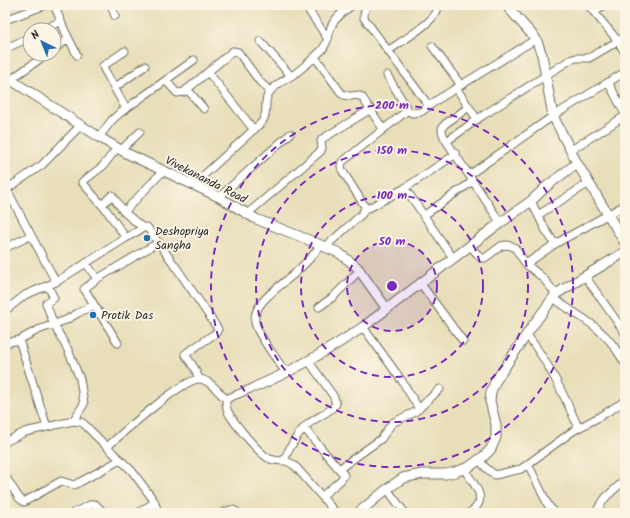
<svg xmlns="http://www.w3.org/2000/svg" width="630" height="518" viewBox="0 0 630 518" font-family="Kalam,sans-serif">
<style>
.lines{fill:none;stroke-linecap:round;stroke-linejoin:round}
.minor-casing{stroke:#6d6a5d;stroke-width:9}
.tertiary-casing{stroke:#6d6a5d;stroke-width:11}
.minor{stroke:#fff;stroke-width:7}
.tertiary{stroke:#fff;stroke-width:9}
.ring{fill:none;stroke:#7b2cbf;stroke-width:2;stroke-dasharray:7 5}
.poi-dot{fill:#1f6fb2;stroke:#fcf5e5;stroke-width:1.5}
.labels{text-anchor:middle;dominant-baseline:central;stroke-width:4;stroke-linejoin:round;paint-order:stroke}
.street-label{font-size:12px;fill:#2b2b2b;stroke:#fcf5e5}
.poi-label{font-size:12px;fill:#2b2b2b;stroke:#fcf5e5;text-anchor:start}
.centre{fill:#7b2cbf;stroke:#fcf5e5;stroke-width:2}
.ring-label{font-size:12px;text-anchor:middle;font-weight:bold;fill:#7b2cbf;stroke:#fcf5e5;stroke-width:4;stroke-linejoin:round;paint-order:stroke}
</style>
<rect width="100%" height="100%" fill="#fcf5e5"/>
<filter id="ink" filterUnits="userSpaceOnUse"><feTurbulence type="fractalNoise" baseFrequency=".025" numOctaves="2"/><feDisplacementMap in="SourceGraphic" scale="8" xChannelSelector="R" yChannelSelector="G"/><feConvolveMatrix kernelMatrix="1 2 1 2 8 2 1 2 1" color-interpolation-filters="sRGB"/></filter>
<filter id="wash" filterUnits="userSpaceOnUse"><feTurbulence type="fractalNoise" baseFrequency=".012" numOctaves="4" result="noise"/><feDisplacementMap in="SourceGraphic" scale="16" xChannelSelector="R" yChannelSelector="G"/><feGaussianBlur stdDeviation="0.9" result="paint"/><feColorMatrix in="noise" values="0 0 0 0 0 0 0 0 0 0 0 0 0 0 0 0 0 1.4 0 .05"/><feComposite in="paint" operator="in"/></filter>
<g filter="url(#wash)">
<rect width="100%" height="100%" fill="#e8deb9"/>
</g>
<g filter="url(#ink)">
<g class="lines">
<defs>
<path id="minor" d="M54 5 65 31 77 55
M111 5 115 16
M305 5 328 39
M366 5 364 15V18L429 106
M588 5 618 41 625 53
M594 12 604 5
M5 20 46 5
M43 30 61 21
M260 41 291 76
M432 46 461 85
M5 49 30 37
M54 49 68 39
M389 50C402 41 430 25 437 11V5
M125 51 103 66 104 69 126 109
M315 57 342 94C350 99 355 93 362 97L383 129
M208 72 254 130
M387 75 408 110 412 113 421 112 437 100 536 39
M10 80 47 54
M166 81 177 93 184 92 233 51 238 52 260 82 270 91
M608 82 625 114
M114 88 145 66
M456 88 477 119
M187 89 204 109
M469 107 445 124C440 129 442 132 445 139L500 222
M99 137 112 120 120 113 194 60
M447 141 482 116 570 60 576 58H589L625 37
M117 148 103 166 82 182 107 211 126 238
M121 150 140 132
M571 150 625 116
M469 175 553 116 625 72
M193 185 262 122C270 110 262 103 269 93 275 84 287 79 296 73 305 66 314 58 322 50 328 43 328 36 331 27 334 18 345 11 352 5
M5 186 56 282
M405 188 453 258
M7 189 42 165 81 125
M219 197 290 134
M531 201 545 229 555 244
M102 205 112 195 124 212 143 228
M365 208H369L405 188 456 154
M124 212 163 171
M247 214 321 151 322 148 321 141 322 139 371 109
M538 215 589 183
M423 216 473 181
M470 246 481 258H485L501 246 506 245 512 246 515 248 526 264 543 278 556 294
M325 247 362 214 365 208 364 205 342 170 341 166 342 162 408 110
M5 248 30 236
M86 263 97 279 84 289 85 290 118 343
M526 264 555 244 625 205
M585 276 625 333
M97 279 159 242
M421 284 463 341
M48 286 54 298 46 303 54 325 68 350 80 379 84 404 73 421
M554 298C569 311 588 319 602 333 612 341 618 353 625 363
M319 307 333 297 360 270
M5 311 25 295 56 282 126 238 143 228 147 227 176 267 218 329 216 333 185 354 195 369 199 379
M363 327 402 381 419 409
M527 335C549 363 564 395 578 427
M19 340 47 427
M5 343 19 340 38 330 66 320 78 313 94 305
M286 373C277 359 262 341 256 326 248 305 281 286 294 274 304 265 313 256 321 245
M255 387 226 399C226 404 226 408 228 412 234 423 259 454 270 459 281 463 285 457 296 467L336 513
M304 428 344 475 341 480 322 496
M5 442 25 432 73 421 81 422 84 424 107 447C121 434 183 379 199 379 209 379 219 393 226 399
M107 447 132 471 152 498 159 513
M284 460C290 447 297 433 308 424 318 416 328 414 336 404L334 397 308 360
M479 460 486 468 495 475 521 469 573 431 599 417 625 401
M528 464 548 505 555 513
M339 469 381 439 392 423 415 412 440 389
M464 469C474 485 491 500 469 513
M5 476 19 498 24 502 61 481 74 485 80 482 120 460
M387 489 405 513
M73 513 90 505 95 504 104 513
M138 513 155 502
M223 513C229 510 233 508 238 513
M595 513 606 497 625 480"/>
<path id="tertiary" d="M506 5 536 39 542 55 553 116 577 163 625 243
M5 76 99 137 126 153 219 197 256 219 309 240 339 253 357 267 387 309
M255 387C293 371 329 350 363 327L492 229 531 201 547 186 577 163
M358 513 387 489 403 478 422 474H446L455 472 469 467 484 456 491 449 496 437V425L490 401 491 392 495 382 531 328 556 294 585 276 625 252"/>
</defs>
<use href="#minor" class="minor-casing"/>
<use href="#tertiary" class="tertiary-casing"/>
<use href="#minor" class="minor"/>
<use href="#tertiary" class="tertiary"/>
</g>
</g>
<circle cx="392" cy="286" r="45" fill="#7b2cbf" fill-opacity=".12"/>
<g class="ring">
<circle cx="392" cy="286" r="45"/>
<circle cx="392" cy="286" r="91"/>
<circle cx="392" cy="286" r="136"/>
<circle cx="392" cy="286" r="181"/>
</g>
<g class="poi-dot">
<circle cx="147" cy="238" r="4"/>
<circle cx="93" cy="315" r="4"/>
</g>
<g class="labels">
<g class="street-label">
<text transform="translate(206 180) rotate(27)">Vivekananda Road</text>
</g>
<g class="poi-label">
<text x="155" y="231">Deshopriya<tspan x="155" dy="14">Sangha</tspan></text>
<text x="101" y="315">Protik Das</text>
</g>
</g>
<circle cx="392" cy="286" r="6" class="centre"/>
<g class="ring-label">
<text x="392" y="109">200 m</text>
<text x="392" y="154">150 m</text>
<text x="392" y="199">100 m</text>
<text x="392" y="245">50 m</text>
</g>
<rect width="630" height="518" fill="none" stroke="#fcf5e5" stroke-width="20"/>
<g transform="translate(42 42) rotate(317)"><circle r="19" fill="#fcf5e5" stroke="#a8a49b"/>
<path d="M0-3L7 15L0 10L-7 15Z" fill="#1f6fb2"/>
<text y="-6" font-size="11" font-weight="bold" text-anchor="middle" fill="#2b2b2b">N</text>
</g>
</svg>
